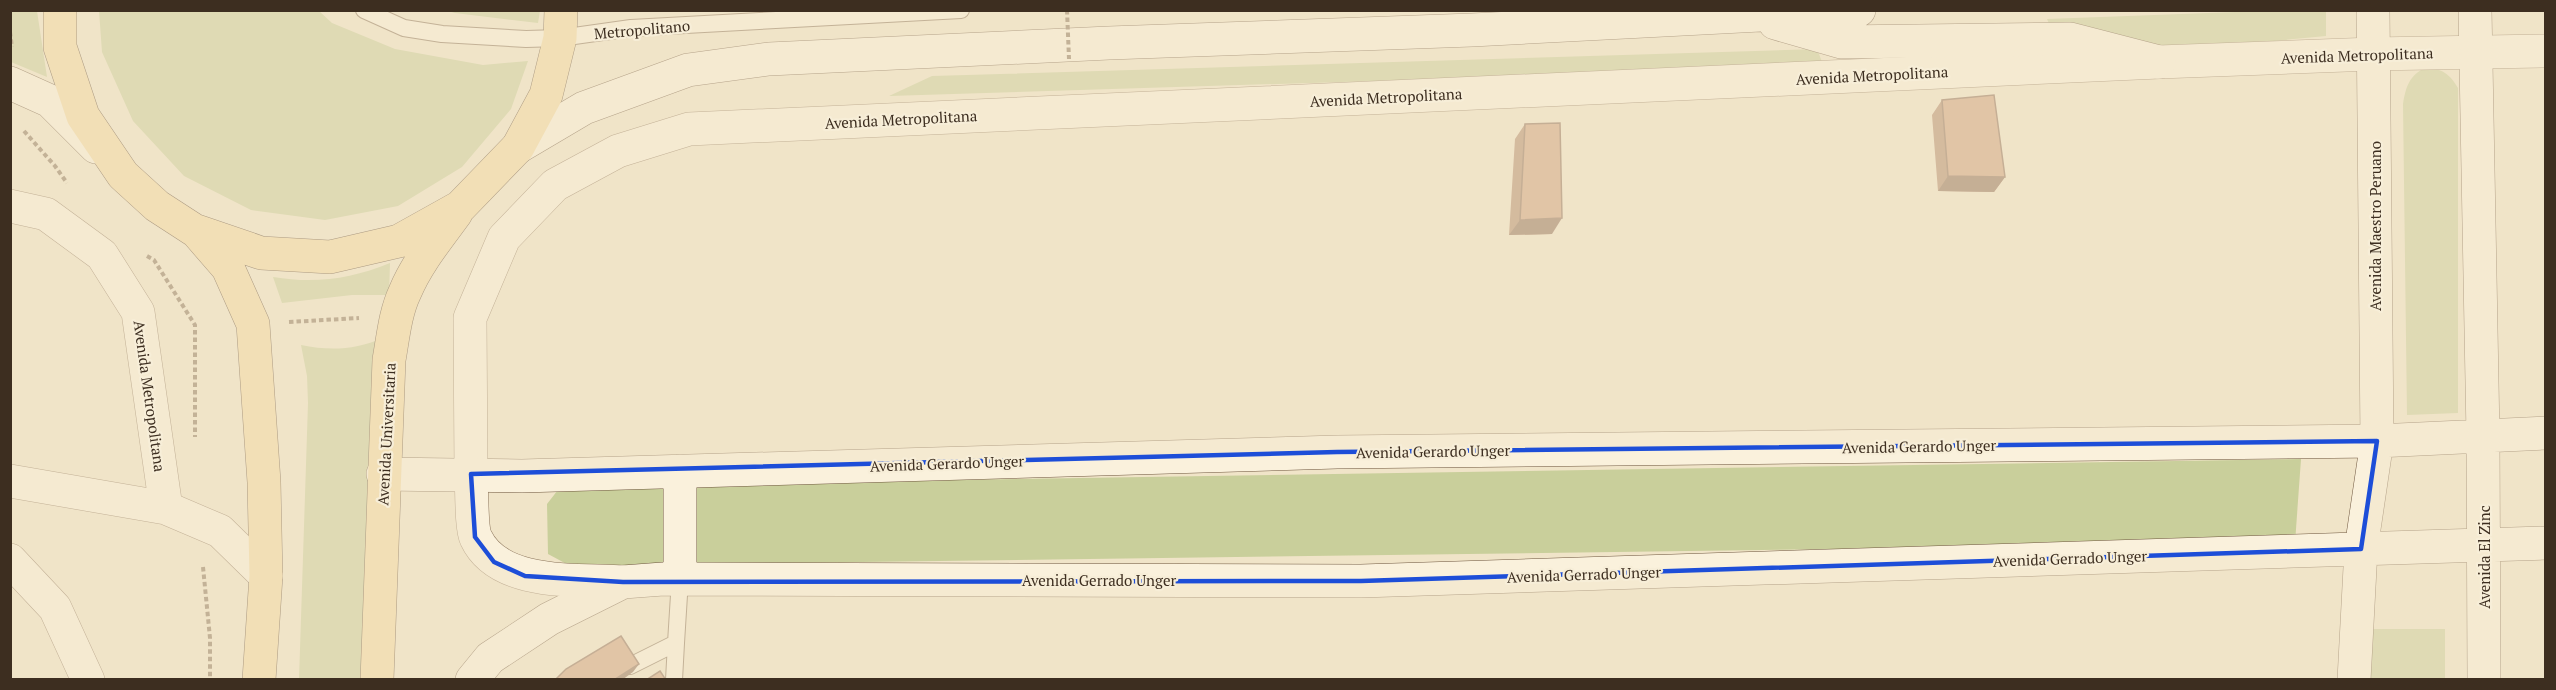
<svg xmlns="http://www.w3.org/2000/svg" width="2556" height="690" viewBox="0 0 2556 690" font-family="'PT Serif',serif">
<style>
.green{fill:#c9cf9b}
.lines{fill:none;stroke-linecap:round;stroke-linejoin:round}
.service-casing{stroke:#8d765c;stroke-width:18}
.minor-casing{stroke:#8d765c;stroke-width:34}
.tertiary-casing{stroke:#8d765c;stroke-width:34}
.secondary-casing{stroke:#6f573f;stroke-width:34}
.primary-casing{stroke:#5b4430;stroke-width:34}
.path{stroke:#8d765c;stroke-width:4;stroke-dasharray:4.5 3;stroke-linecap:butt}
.service{stroke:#faf1dc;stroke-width:16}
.minor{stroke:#faf1dc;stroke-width:33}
.tertiary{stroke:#faf1dc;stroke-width:33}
.secondary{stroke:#faf1dc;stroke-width:33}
.primary{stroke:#f3d9a0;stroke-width:33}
.path-bridge{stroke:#8d765c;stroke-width:4;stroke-dasharray:4.5 3;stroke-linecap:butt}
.wall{fill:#b2896c}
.shaded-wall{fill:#916f58}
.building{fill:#cf9f7d;stroke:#916f58;stroke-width:1.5}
.marked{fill:none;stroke:#1d4ed8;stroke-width:4.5;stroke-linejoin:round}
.labels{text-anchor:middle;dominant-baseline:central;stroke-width:4.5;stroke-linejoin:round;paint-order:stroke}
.street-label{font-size:15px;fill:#3d2e20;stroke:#f7eed8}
</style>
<rect width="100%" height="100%" fill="#f0e4c8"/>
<path class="green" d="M10 11H37L47 77 11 62Z
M99 11H319L332 23 395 49 483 65 528 61 511 109 462 167 398 206 325 220 251 210 184 176 133 121 102 52Z
M448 11H540L538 23 455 13Z
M2262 11H2326V36L2181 50 2051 28 2047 19Z
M1817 49 1824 67 889 96 932 76Z
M2426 67C2442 69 2450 74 2458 88V413L2407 415 2403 104C2406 86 2409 76 2426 67Z
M390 263 389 295H352L282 303 273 277C315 284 351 279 390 263Z
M383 338 367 679 299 680 308 403 307 376 301 345C330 351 355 350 383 338Z
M2301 459 2295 543 639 565 589 576 548 554 547 504 561 486Z
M2366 629H2445V679H2367Z"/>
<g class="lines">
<defs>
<path id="service" d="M364 10 404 28 442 34 526 39 560 38 631 28 961 10
M630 666 676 643 680 579
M674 680 676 643"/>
<path id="minor" d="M471 474C472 488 471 528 476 538 499 587 578 579 623 582"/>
<path id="tertiary" d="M10 206 46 214 102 255 138 312 166 508
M471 474 470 318 504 238 555 185 618 151 689 129 2159 62 2373 54 2546 51
M10 481 166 508 220 531 266 576
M10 560 55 608 88 680"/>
<path id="secondary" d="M2475 10 2483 435 2484 680
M1775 23 1841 42 2070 39 2159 62
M10 83 50 101 96 147
M518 147 584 108 688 70 769 59 1109 43 1472 30 1859 10
M383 474 522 476 1337 452 2377 441 2546 433
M680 579V471
M472 680 490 658 549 619 623 582 663 579 1361 581 2546 543
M2354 680 2361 549 2377 441 2373 10"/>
<path id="primary" d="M60 10V47L83 116 123 175 157 206 194 230 261 253 330 257 399 241 460 207 518 147 546 95 560 38 561 10
M196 231 228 268 253 324 264 482 266 576 259 680
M377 680 389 360C393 338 395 313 405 292 417 263 438 238 456 213"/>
</defs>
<use href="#service" class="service-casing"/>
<use href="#minor" class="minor-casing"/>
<use href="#tertiary" class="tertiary-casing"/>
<use href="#secondary" class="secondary-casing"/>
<use href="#primary" class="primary-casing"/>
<path class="path" d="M10 32 12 47
M24 131 55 166 67 183
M147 256 154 260 195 325V437
M289 322 359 318
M203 567 210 638V680"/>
<use href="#service" class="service"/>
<use href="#minor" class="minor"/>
<use href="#tertiary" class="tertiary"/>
<use href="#secondary" class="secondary"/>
<use href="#primary" class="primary"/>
<path class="path-bridge" d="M1067 10 1069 59"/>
</g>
<path class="wall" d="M1942 100 2005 177 1994 192 1938 191 1932 115Z
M1525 124 1552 234 1509 235 1515 139Z"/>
<path class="shaded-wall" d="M1948 176 2005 177 1994 192 1938 191Z
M1562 218 1552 234 1509 235 1520 220Z
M639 664 633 672 622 680H614Z"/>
<path class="building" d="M1994 95 2005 177 1948 176 1942 100Z
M1560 123 1562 218 1520 220 1525 124Z
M621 636 639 664 614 680H555L566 669Z
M660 671 666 680H646Z"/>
<path d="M0 0H2556V690H0ZM2377 441 2361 549 1361 581 623 582 525 576 494 562 475 537 471 474 1337 452Z" fill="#f0e4c8" fill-opacity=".55" fill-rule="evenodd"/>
<path class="marked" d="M2377 441 2361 549 1361 581 623 582 525 576 494 562 475 537 471 474 1337 452Z"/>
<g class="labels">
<g class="street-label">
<text transform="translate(642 29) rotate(-5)">Metropolitano</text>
<text transform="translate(2357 55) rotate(-2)">Avenida Metropolitana</text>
<text transform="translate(1872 75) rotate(-3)">Avenida Metropolitana</text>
<text transform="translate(1386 97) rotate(-3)">Avenida Metropolitana</text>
<text transform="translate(901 119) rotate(-3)">Avenida Metropolitana</text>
<text transform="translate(2375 226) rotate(-90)">Avenida Maestro Peruano</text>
<text transform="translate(150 396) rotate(82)">Avenida Metropolitana</text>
<text transform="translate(386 434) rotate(-87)">Avenida Universitaria</text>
<text transform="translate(1919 446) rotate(-1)">Avenida Gerardo Unger</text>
<text transform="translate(1433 451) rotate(-1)">Avenida Gerardo Unger</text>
<text transform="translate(947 463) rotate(-2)">Avenida Gerardo Unger</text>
<text transform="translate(2484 557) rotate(-90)">Avenida El Zinc</text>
<text transform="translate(2070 558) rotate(-2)">Avenida Gerrado Unger</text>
<text transform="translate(1584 574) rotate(-2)">Avenida Gerrado Unger</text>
<text x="1099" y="580">Avenida Gerrado Unger</text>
</g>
</g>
<rect width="2556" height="690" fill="none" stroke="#3d2e20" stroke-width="24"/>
</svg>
